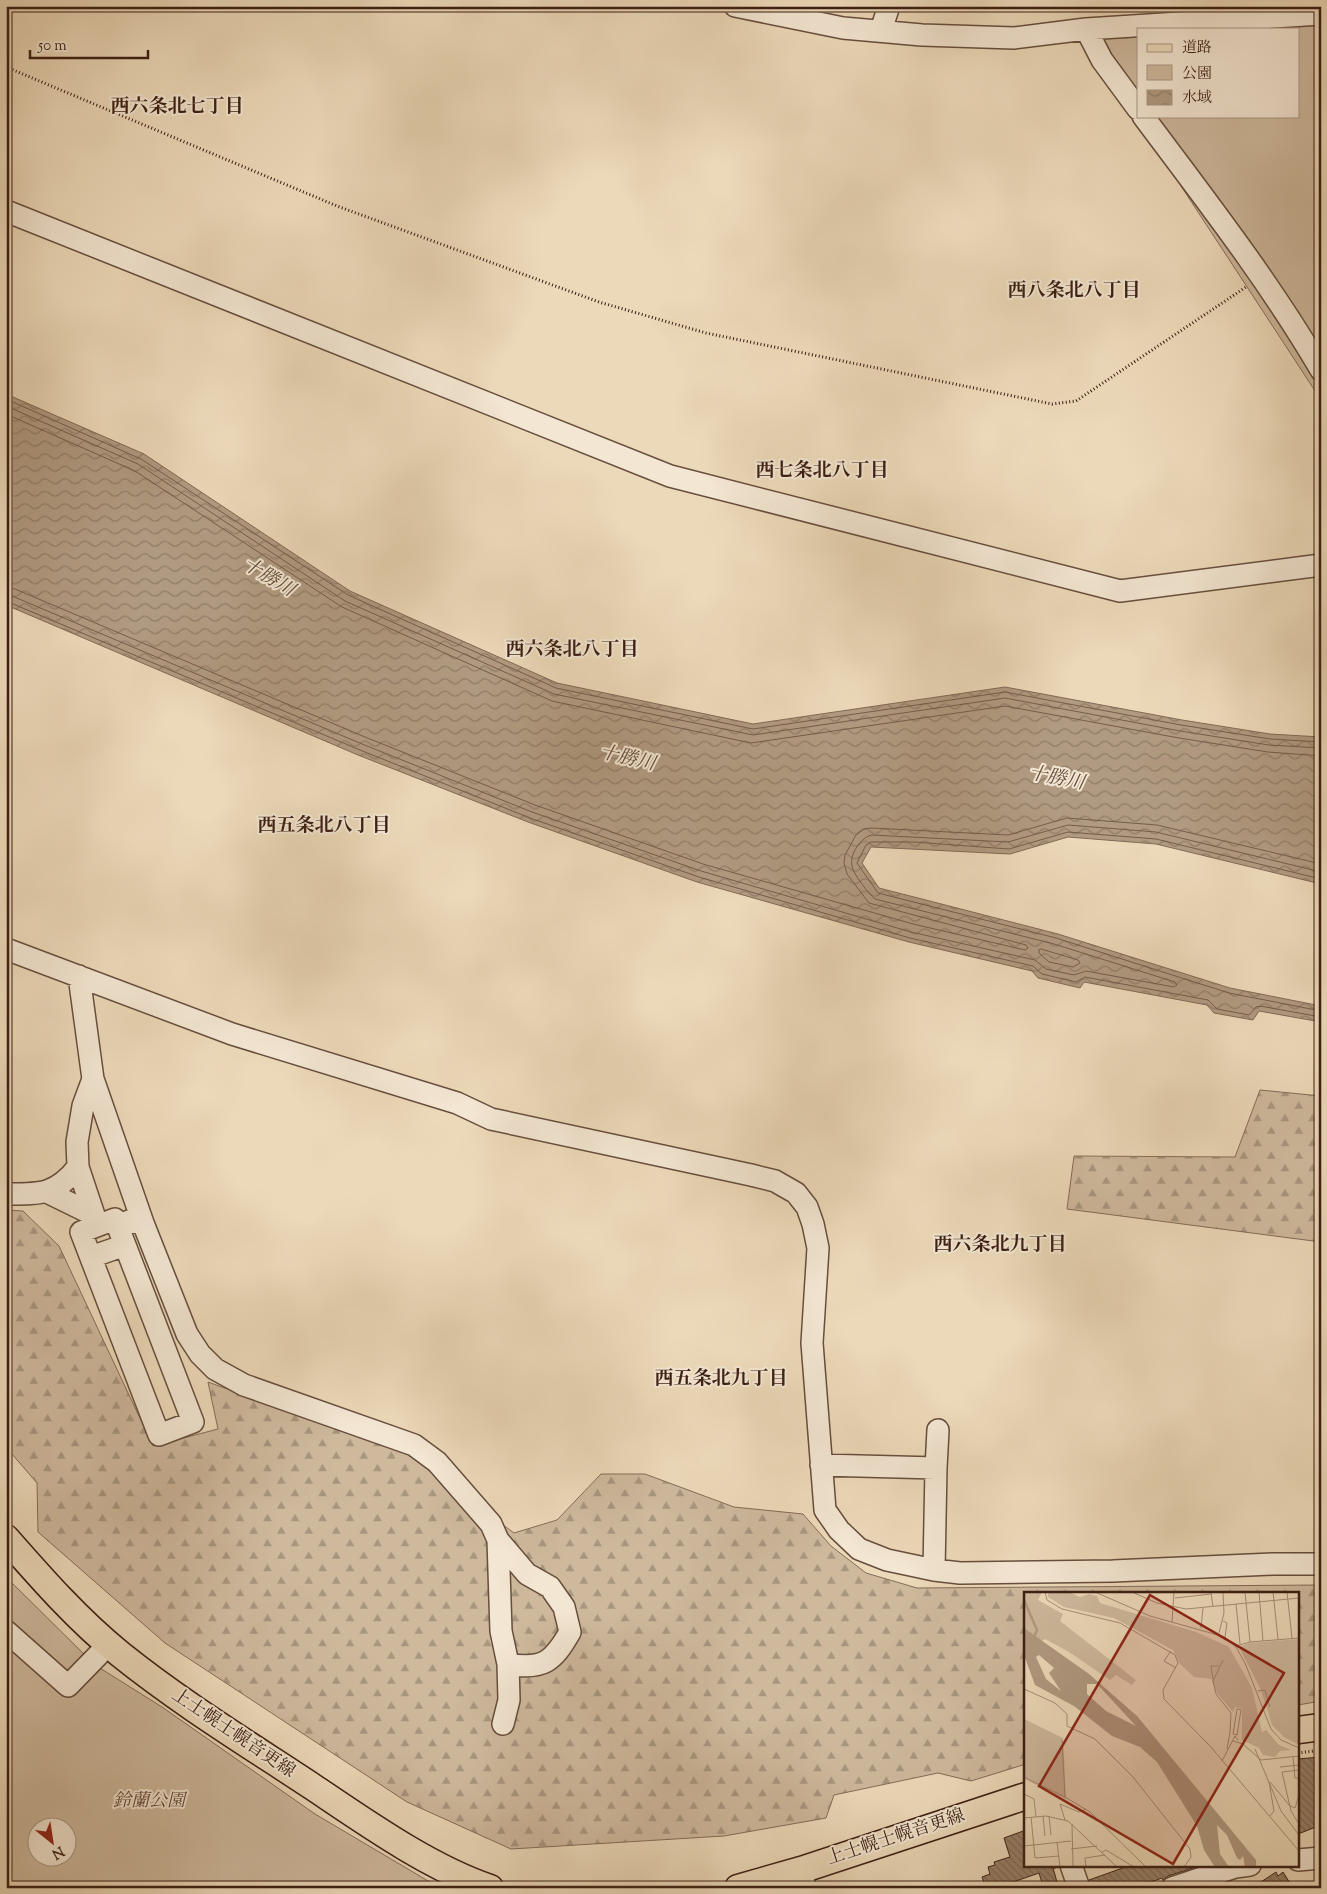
<svg xmlns="http://www.w3.org/2000/svg" width="1327" height="1894" viewBox="0 0 1327 1894" font-family="'Sorts Mill Goudy','Noto Serif JP',serif">
<style>
.forest{fill:url(#forest-firs);stroke:#846c58}
.park{fill:#ceb99d;stroke:#846c58;fill-rule:evenodd}
.water{fill:url(#water-waves);stroke:#816955}
.lines{fill:none;stroke-linecap:round;stroke-linejoin:round}
.shore{stroke:#765c4a;stroke-width:1}
.building{fill:url(#building-back-hatch);stroke:#3b1f14}
.minor-casing{stroke:#674e3d;stroke-width:24}
.major-casing{stroke:#3b1f14;stroke-width:29}
.path{stroke:#3b1f14;stroke-width:3;stroke-dasharray:1 2.5;stroke-linecap:butt}
.minor{stroke:#f3e6d2;stroke-width:21}
.major{stroke:#ecd9b9;stroke-width:26}
.labels{text-anchor:middle;dominant-baseline:central;stroke-width:4;stroke-linejoin:round;paint-order:stroke}
.street-label{font-size:18px;fill:#3b1f14;stroke:#f3e6d2}
.park-label{font-size:18px;font-style:italic;fill:#604636;stroke:#f3e6d2}
.neighbourhood-label{font-size:19px;font-weight:bold;fill:#3b1f14;stroke:#f3e6d2}
.water-label{font-size:19px;font-style:italic;fill:#644a3a;stroke:#f3e6d2}
.inset-river{fill:none;stroke:#b09a81;stroke-width:2.5}
.inset-road{fill:none;stroke:#a58f77;stroke-width:1}
.view{fill:#8f2418;fill-opacity:0.15;stroke:#8f2418;stroke-width:2.5}
.inset-edge{fill:none;stroke:#3b1f14;stroke-width:2.5}
</style>
<defs>
<pattern id="forest-firs" width="22" height="20" patternUnits="userSpaceOnUse" patternTransform="scale(1.25)"><rect width="22" height="20" fill="#ceb99d"/><path d="M5 1l3.5 6h-7zM16 11l3.5 6h-7z" fill="#a8967f"/></pattern>
<pattern id="water-waves" width="16" height="10" patternUnits="userSpaceOnUse" patternTransform="scale(1.25)"><rect width="16" height="10" fill="#b09a81"/><path d="M0 5q4-4 8 0t8 0" fill="none" stroke="#907d68"/></pattern>
<pattern id="building-back-hatch" width="6" height="6" patternUnits="userSpaceOnUse" patternTransform="scale(1.25)"><rect width="6" height="6" fill="#97806a"/><path d="M-1 5l2 2M0 0l6 6M5-1l2 2" fill="none" stroke="#7c6856"/></pattern>
</defs>
<rect width="100%" height="100%" fill="#ecd9b9"/>
<filter id="stains"><feTurbulence type="fractalNoise" baseFrequency=".004" numOctaves="4"/><feColorMatrix values="0 0 0 0 .2 0 0 0 0 .09 0 0 0 0 .02 0 0 0 .5 -.17"/></filter>
<radialGradient id="worn" r=".72"><stop offset=".6" stop-color="#630" stop-opacity="0"/><stop offset="1" stop-color="#630" stop-opacity=".3"/></radialGradient>
<path class="forest" d="M1260 1090 1321 1096V1242L1067 1209 1074 1156 1235 1157Z
M6 1210 23 1211 59 1246 153 1446 218 1429 208 1382 407 1454 514 1533 557 1520 601 1474H645L734 1507 803 1514 831 1546 866 1573 917 1588 1321 1585V1701L1298 1705V1593H1026V1764L971 1781 938 1773 834 1795 826 1818 724 1836 511 1849 407 1802 165 1643 38 1532 37 1483 6 1447Z"/>
<path class="park" d="M1321 6V400L1075 24ZM1138 29H1298V116H1138Z
M6 1577 95 1665 162 1707 315 1814 440 1888H6ZM38 1826H68V1856H38Z"/>
<path class="water" d="M6 394 144 454 350 591 557 683 753 724 1005 687 1182 720 1270 734 1321 737V884L1156 844 1068 837 1010 854 871 847 862 863 879 888 1058 934 1230 988 1321 1006V1022L1259 1011 1253 1020 1214 1013 1207 1005 1084 982 1080 988 1038 978 1032 971 909 942 697 882 528 822 358 755 6 605Z"/>
<g class="lines">
<path class="shore" d="M6 399 141 459 348 595 556 688 753 729 1005 692 1181 725 1270 739 1321 742
M6 406 138 464 345 601 554 694 753 735 1005 698 1180 731 1269 745 1321 748
M6 414 135 471 342 607 552 701 751 743 1005 706 1179 738 1268 752 1321 756
M6 587 15 589 365 737 535 805 703 864 913 924 1025 950 1028 948 1026 945 869 903 847 874 844 863 845 855 856 835 864 829 871 828 1008 835 1067 818 1157 825 1321 864
M6 595 12 596 362 744 532 812 701 871 911 932 1035 960 1046 969 1074 975 1086 971 1174 987 1177 985 1175 982 1054 944 875 899C869 894 853 874 852 866 849 855 861 837 872 835L1008 842 1068 825 1156 832 1321 872
M6 601 360 750 530 818 699 877 910 938 1033 966 1042 974 1076 982 1085 977 1208 1000 1217 1009 1249 1015 1256 1007 1260 1006 1321 1017
M1321 879 1156 839 1068 832 1009 849 914 842H871L866 845 857 863 878 893 1056 938 1229 993 1321 1011
M1041 949 1078 960 1080 963 1073 967 1049 962 1039 953V950Z"/>
</g>
<path class="building" d="M1321 1757V1825L1298 1834V1759Z
M1026 1830V1865H1055L1056 1868H1053L1057 1882 1043 1886 1039 1873 996 1888H986L982 1877 990 1874 988 1867 995 1865 994 1862 1010 1857 1004 1838Z
M1131 1865H1198L1199 1866 1168 1876 1163 1880 1162 1878 1135 1888H1091L1089 1880Z
M1276 1872 1278 1876 1283 1872 1293 1888H1252Z"/>
<g class="lines">
<defs>
<path id="minor" d="M735 6 843 28 922 35 1014 38 1086 29 1102 60 1138 109
M1086 29 1321 14
M881 30 889 6
M1143 116C1205 199 1269 281 1321 370
M6 211 670 476 1120 591 1321 565
M6 949 232 1034 457 1103 491 1119 751 1175 775 1181 796 1193 807 1207 813 1224 818 1248 812 1343 825 1510 839 1530 859 1549 887 1560 934 1570 960 1573 1113 1571 1273 1564H1321
M93 1079 143 1223 129 1221
M47 1192 94 1215 78 1167 77 1142 83 1106 93 1079 79 976
M6 1194C40 1194 56 1195 78 1167
M115 1219 193 1422 159 1435 81 1232Z
M143 1223 187 1334 200 1354 215 1369 244 1385 414 1445 437 1462 491 1524 498 1540 501 1631 508 1664 509 1700 503 1724
M91 1257 125 1245
M821 1465 936 1468 934 1570
M936 1468 938 1430
M498 1540 527 1574 550 1587 564 1607 570 1632C553 1662 543 1670 508 1664
M6 1631 68 1686 109 1644
M1298 1860 1321 1858
M1071 1865 1079 1888
M801 1870 805 1888
M1172 1888 1235 1867 1250 1865"/>
<path id="major" d="M6 1538C42 1579 78 1620 120 1654 181 1703 248 1744 313 1787 365 1822 430 1868 490 1888
M1298 1730 1321 1727
M738 1888 801 1870 1026 1796"/>
</defs>
<use href="#minor" class="minor-casing"/>
<use href="#major" class="major-casing"/>
<path class="path" d="M6 67 337 206 599 302 706 333 1052 404 1076 401 1246 287
M1298 1753 1321 1750"/>
<use href="#minor" class="minor"/>
<use href="#major" class="major"/>
</g>
<g class="labels">
<g class="street-label">
<text transform="translate(233 1734) rotate(34)">上士幌士幌音更線</text>
<text transform="translate(896 1838) rotate(-18)">上士幌士幌音更線</text>
</g>
<g class="park-label">
<text x="149" y="1802">鈴蘭公園</text>
</g>
<g class="neighbourhood-label">
<text x="177" y="107">西六条北七丁目</text>
<text x="1074" y="291">西八条北八丁目</text>
<text x="822" y="471">西七条北八丁目</text>
<text x="572" y="650">西六条北八丁目</text>
<text x="324" y="826">西五条北八丁目</text>
<text x="1000" y="1245">西六条北九丁目</text>
<text x="721" y="1379">西五条北九丁目</text>
</g>
<g class="water-label">
<text transform="translate(268 578) rotate(31)">十勝川</text>
<text transform="translate(627 759) rotate(13)">十勝川</text>
<text transform="translate(1056 779) rotate(11)">十勝川</text>
</g>
</g>
<g transform="translate(1024 1592)">
<rect width="275" height="275" fill="#ecd9b9"/>
<path d="M0 0H18L14 8 39 22 36 29 112 88 108 93 92 83 86 88 45 60 21 47 16 50 0 36ZM24 0H45L56 5 65 2 73 4 76 11 172 40 205 55 228 96 238 140 242 138 255 153 267 158 256 159 251 165 239 163 235 156 218 148V117L211 115 209 120 193 101 187 87 170 85 156 72 149 58 90 26 40 15 24 5Z" fill="#ceb99d"/>
<path d="M275 47V153L260 145 248 133 237 98 215 55 225 51ZM0 127 39 146 42 207 0 187Z" fill="#ceb99d"/>
<path d="M0 36 65 82 113 124 232 268V275H221L219 264 216 268 213 266 203 243 193 233 196 262 205 275H191L180 258 173 234 133 170 116 155 88 144 50 114 11 93 0 63ZM15 63 30 76 25 81 37 99 22 87 12 65ZM63 92H73L112 134 82 119 63 102Z" fill="#b09a81" fill-rule="evenodd"/>
<path class="inset-river" d="M0 8 13 38 10 45"/>
<path class="inset-road" d="M21 0 23 8 38 17 96 31 151 63 154 71 139 98 140 107 186 154 275 259M71 0 126 24 201 45 212 55 221 71 247 137 257 148 275 156M108 0 133 11 162 17 275 6M187 0 189 15M221 0 226 50M235 0 239 49M249 0 254 47M263 0 268 46M151 6 187 2M212 12 216 52M199 29 203 31 201 45M148 30 150 0M177 36 179 16M195 41 200 21 199 0M212 54 226 50 275 46M147 59 140 69 152 76M199 68 189 89 192 102 207 121 206 140M189 87 187 74H195M0 97 31 111 43 122V134L71 147 109 185 166 257 167 265 160 275M234 99 241 98 246 115M213 117 217 118 213 143 209 142ZM38 148 41 205 66 220 122 275M209 149 219 152 237 168 275 164M203 157 206 140M231 157 257 219 275 243M269 165 271 186H275M198 169 211 144 214 148M256 175 275 173M275 178 258 180 267 219 275 232M0 185 41 205M245 190 250 219 246 224M246 190 266 214 271 216 275 203M0 202 10 207 12 225M36 212 55 220 62 217M36 212 41 228M19 224 21 244M25 224 27 243M7 225 11 266 35 264M0 226 22 224 44 229 93 275M48 232 49 275M33 250 36 275M0 254 47 249M47 257 73 254M78 260 82 258 110 275M62 275 61 266 81 263"/>
<path class="view" d="M126 3 260 81 149 272 15 194Z"/>
<rect width="275" height="275" class="inset-edge"/>
</g>
<rect width="1327" height="1894" fill="none" stroke="#ecd9b9" stroke-width="25"/>
<rect x="8" y="8" width="1312" height="1879" fill="none" stroke="#3b1f14" stroke-width="2.5"/>
<rect x="12" y="12" width="1302" height="1869" fill="none" stroke="#3b1f14"/>
<rect x="1137" y="28" width="162" height="90" fill="#f3e6d2" stroke="#a99686"/>
<rect x="1147" y="44" width="25" height="8" fill="#ecd9b9" stroke="#a99686"/>
<text x="1182" y="52" font-size="15" fill="#3b1f14">道路</text>
<rect x="1147" y="65" width="25" height="15" fill="#ceb99d" stroke="#a99686"/>
<text x="1182" y="78" font-size="15" fill="#3b1f14">公園</text>
<rect x="1147" y="90" width="25" height="15" fill="url(#water-waves)" stroke="#a99686"/>
<text x="1182" y="102" font-size="15" fill="#3b1f14">水域</text>
<g transform="translate(52 1842) rotate(150)"><circle r="24" fill="#f3e6d2" stroke="#a99686"/>
<path d="M0-4L9 19L0 12L-9 19Z" fill="#8f2418"/>
<text y="-8" font-size="14" font-weight="bold" text-anchor="middle" fill="#3b1f14">N</text>
</g>
<path d="M30 50v8h118v-8" fill="none" stroke="#3b1f14" stroke-width="2.5"/>
<text x="38" y="50" font-size="15" fill="#3b1f14" stroke="#f3e6d2" stroke-width="4" paint-order="stroke">50 m</text>
<rect width="100%" height="100%" filter="url(#stains)"/>
<rect width="100%" height="100%" fill="url(#worn)"/>
</svg>
